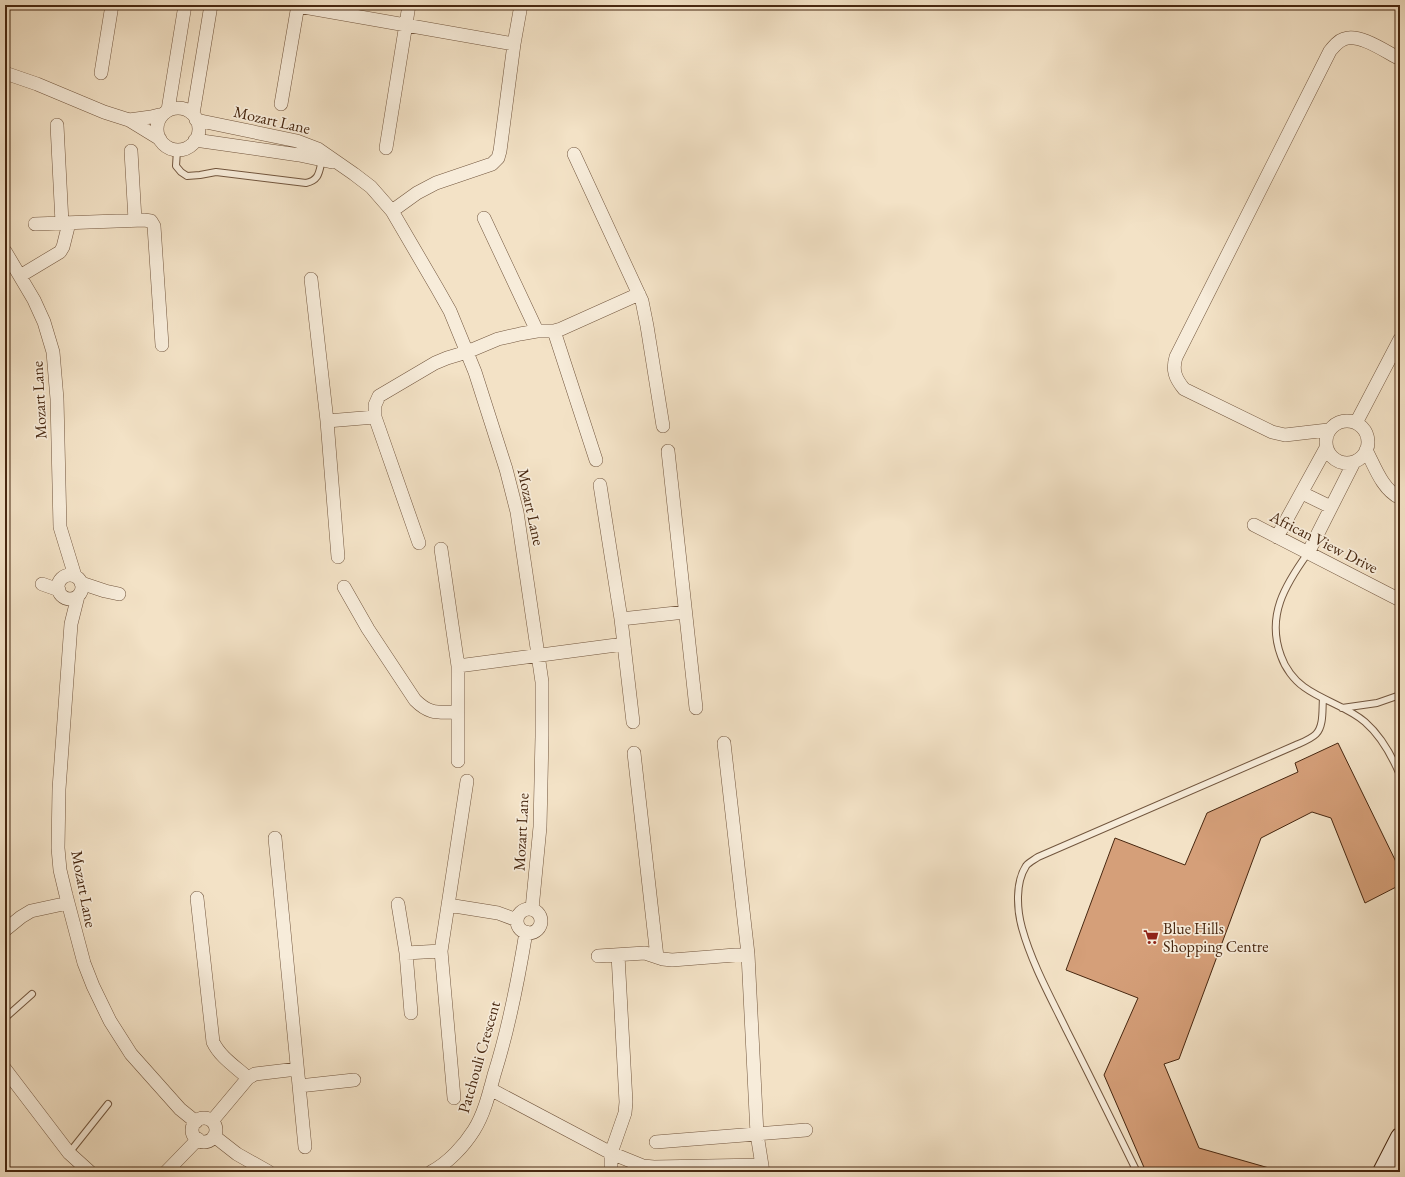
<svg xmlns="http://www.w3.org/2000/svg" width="1405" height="1177" viewBox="0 0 1405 1177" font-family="'EB Garamond',serif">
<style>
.building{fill:#d59f79;stroke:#472710}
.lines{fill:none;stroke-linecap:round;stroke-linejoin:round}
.lane-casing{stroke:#72563e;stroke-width:8}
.street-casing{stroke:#72563e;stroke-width:14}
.secondary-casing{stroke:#472710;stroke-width:20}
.lane{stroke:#f7ecda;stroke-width:6}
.street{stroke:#f7ecda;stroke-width:13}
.secondary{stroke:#f7ecda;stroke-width:18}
.labels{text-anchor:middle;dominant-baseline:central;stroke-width:3.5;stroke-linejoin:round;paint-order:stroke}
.street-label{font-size:16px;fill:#472710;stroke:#f7ecda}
.poi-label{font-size:16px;fill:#472710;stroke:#f7ecda;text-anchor:start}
</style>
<rect width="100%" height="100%" fill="#f3e2c6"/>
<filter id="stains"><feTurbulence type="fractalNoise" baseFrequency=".005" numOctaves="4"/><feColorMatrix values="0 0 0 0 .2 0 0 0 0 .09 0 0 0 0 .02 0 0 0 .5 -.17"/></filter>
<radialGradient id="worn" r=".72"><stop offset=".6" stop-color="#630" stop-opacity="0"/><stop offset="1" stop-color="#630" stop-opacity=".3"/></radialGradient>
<path class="building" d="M1338 743 1400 870V885L1365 903 1331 818 1312 812 1261 838 1179 1059 1164 1064 1199 1148 1283 1172H1146L1104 1075 1138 998 1066 970 1115 838 1185 865 1207 813 1298 772 1295 763Z"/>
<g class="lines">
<defs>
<path id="lane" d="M177 150 176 166 181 172 187 176 200 175 216 172 306 183C320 180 319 171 322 160
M1308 553C1285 585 1266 616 1281 656 1285 668 1294 680 1304 687 1323 701 1348 707 1365 722 1381 736 1392 756 1400 775
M1342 708 1377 703 1400 695
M5 1018 32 994
M69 1153 108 1104
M1137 1172C1114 1125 1091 1078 1067 1031 1051 998 1032 964 1022 928 1017 910 1015 883 1026 866 1029 862 1034 860 1038 857L1296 745C1303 742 1311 739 1316 734 1324 726 1322 709 1323 699"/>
<path id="street" d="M298 6 514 44
M5 73 37 84 104 112 129 120 160 139
M101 73 112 5
M281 104 298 5
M157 129a21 21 0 1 1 42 0a21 21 0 1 1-42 0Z
M168 110 185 5
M193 114 211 5
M129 120 151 117 163 114
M196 120 297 141 318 149 354 174 371 187 392 211 437 288 450 311 475 372 506 469 517 512 542 682V736L540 827 532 909
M57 125 62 223
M195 140 299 155 332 162
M386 148 409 5
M131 151 135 220
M574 154 642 301 647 326 663 426
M392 211 417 193 436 183 492 164 498 158 500 151 514 44 521 5
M484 218 537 331
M35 224 144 220 151 221 154 226 162 345
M5 251 34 300 44 322 53 352 57 399 60 527 75 576
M20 276 60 252 63 247 69 223
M311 279 327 421 338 557
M554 331 596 460
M1326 442a21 21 0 1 1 42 0a21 21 0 1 1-42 0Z
M327 421 375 417
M1356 423 1400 339
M1328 430 1285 435 1272 432 1184 389C1175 378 1172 370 1176 357L1330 51C1334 46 1338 41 1344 39 1360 33 1386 52 1400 59
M1366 450C1375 467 1382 489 1400 498
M668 451 696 708
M600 485 621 619 633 722
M1302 493 1331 507
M1254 525 1400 600
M1277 537 1326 448
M419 543 375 417V405L379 396 435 363 447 358 467 352 498 339 520 334 537 331H554L561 329 639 294
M441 549 458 666V761
M1308 553 1354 462
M58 587a12 12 0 1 1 24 0a12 12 0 1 1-24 0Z
M81 583 105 591 119 594
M42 584 59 590
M344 587 368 629 415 700C430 715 438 712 458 712
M78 596 71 624 59 789 58 848 60 870 66 895 84 963 93 986 110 1021 131 1054 180 1109 196 1122
M621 619 685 612
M458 666 624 644
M724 743 748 954 757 1134 763 1172
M634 753 657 957
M275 838 305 1147
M197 898 213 1042C220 1057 236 1067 248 1078
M398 904 406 953 411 1013
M448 905 498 913 517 920
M517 921a12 12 0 1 1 24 0a12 12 0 1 1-24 0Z
M5 930 21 917 31 911 68 903
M406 953 441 951
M598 956 645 953 663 959 672 960 748 954
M5 1069 69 1153 90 1172
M299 1086 354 1080
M490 1089 611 1153 643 1166 654 1167 762 1165
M454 1098 441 951 467 781
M192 1130a12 12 0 1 1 24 0a12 12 0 1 1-24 0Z
M212 1121 248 1078 255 1074 297 1069
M214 1136 237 1154 269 1172
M656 1142 806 1130
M166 1172 198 1139
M431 1172C448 1163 464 1146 474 1130 484 1114 489 1094 494 1075 509 1028 518 981 526 932
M611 1172V1153L625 1113 626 1102 618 955"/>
<path id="secondary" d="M1382 1172 1400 1137"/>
</defs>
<use href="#lane" class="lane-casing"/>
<use href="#street" class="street-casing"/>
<use href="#secondary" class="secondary-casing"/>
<use href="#lane" class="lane"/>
<use href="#street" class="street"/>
<use href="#secondary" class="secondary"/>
</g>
<defs>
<symbol id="supermarket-bare" viewBox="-9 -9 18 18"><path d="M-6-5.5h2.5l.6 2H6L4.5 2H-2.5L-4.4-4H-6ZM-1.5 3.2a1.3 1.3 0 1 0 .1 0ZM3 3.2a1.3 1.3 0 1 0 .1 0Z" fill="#8f2418" stroke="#f7ecda" stroke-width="2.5" paint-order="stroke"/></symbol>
</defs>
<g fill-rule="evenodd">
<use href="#supermarket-bare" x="1140" y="926" width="22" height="22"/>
</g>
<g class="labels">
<g class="street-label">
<text transform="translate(272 120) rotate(13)">Mozart Lane</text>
<text transform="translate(39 400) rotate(-93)">Mozart Lane</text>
<text transform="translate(531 507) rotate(78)">Mozart Lane</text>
<text transform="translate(1324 542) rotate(27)">African View Drive</text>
<text transform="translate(521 832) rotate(-87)">Mozart Lane</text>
<text transform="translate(84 889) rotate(79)">Mozart Lane</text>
<text transform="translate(479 1057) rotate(-74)">Patchouli Crescent</text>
</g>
<g class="poi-label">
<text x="1163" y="928">Blue Hills<tspan x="1163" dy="18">Shopping Centre</tspan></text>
</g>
</g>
<rect width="1405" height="1177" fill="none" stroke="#f3e2c6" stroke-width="20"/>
<rect x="6" y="6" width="1393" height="1165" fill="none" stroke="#472710" stroke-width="2"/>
<rect x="10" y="10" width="1385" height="1157" fill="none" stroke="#472710"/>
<rect width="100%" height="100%" filter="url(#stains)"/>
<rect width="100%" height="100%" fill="url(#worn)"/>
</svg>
